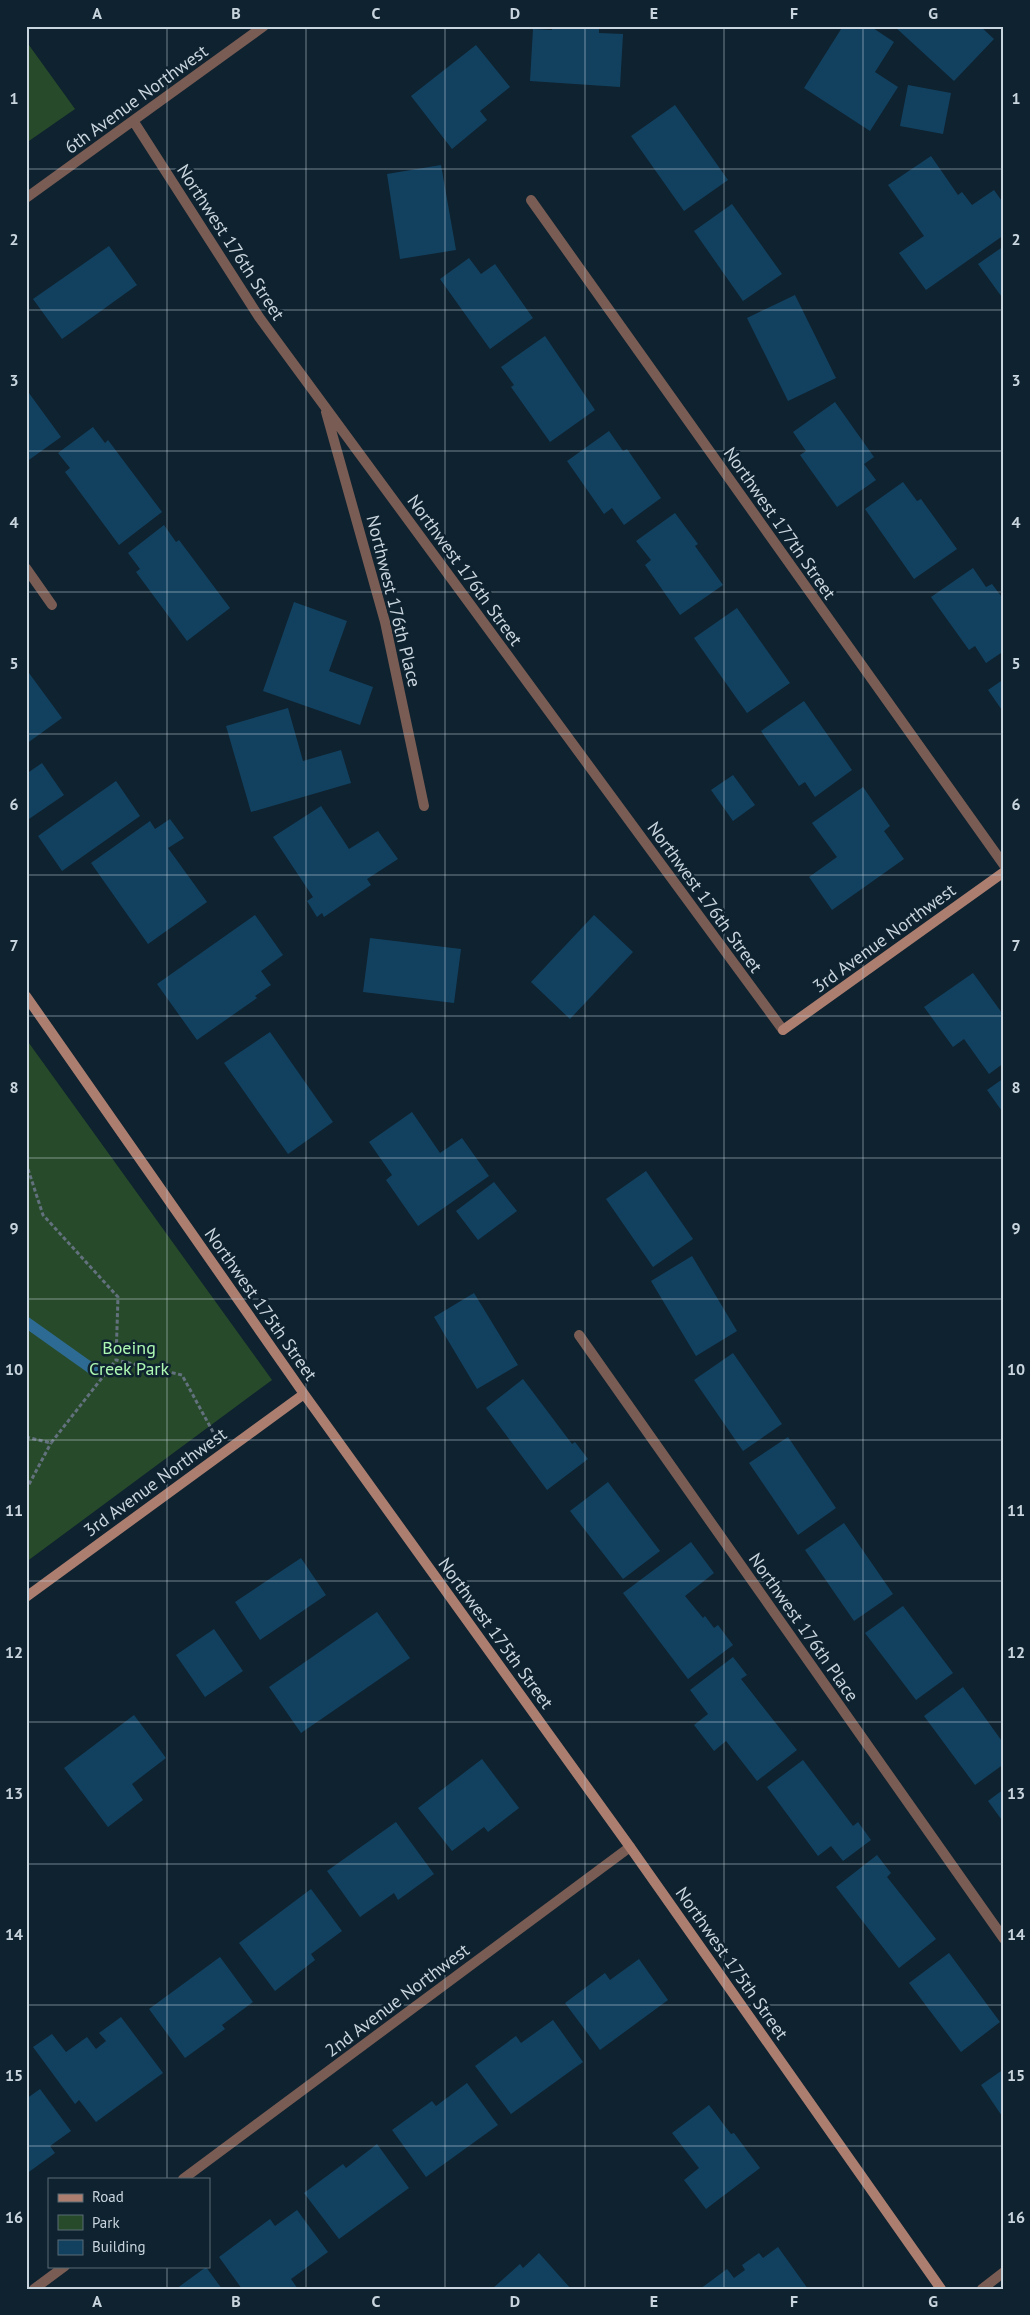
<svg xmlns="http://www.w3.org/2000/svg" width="1030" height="2315" viewBox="0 0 1030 2315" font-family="'PT Sans',sans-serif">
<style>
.green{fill:#274b2a}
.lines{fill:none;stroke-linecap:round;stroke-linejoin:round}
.stream{stroke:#2e6b94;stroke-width:11}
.building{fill:#124160}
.path{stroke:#62717d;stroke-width:3;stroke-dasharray:4 2.5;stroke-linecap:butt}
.street{stroke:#795c53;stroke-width:10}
.secondary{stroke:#ac7e6f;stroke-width:10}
.grid{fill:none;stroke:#c9d5de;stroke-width:1;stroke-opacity:0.55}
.labels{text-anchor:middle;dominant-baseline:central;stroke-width:5;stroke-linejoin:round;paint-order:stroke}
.street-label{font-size:18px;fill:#c9d5de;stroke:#0f222f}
.park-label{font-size:18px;fill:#adf8b2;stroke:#0f222f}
.neatline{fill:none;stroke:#c9d5de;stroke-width:2}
.grid-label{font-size:16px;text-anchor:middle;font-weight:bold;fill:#c9d5de}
</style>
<rect width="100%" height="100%" fill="#0f222f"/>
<path class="green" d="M26 41 75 109 26 143Z
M26 1039 272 1380 26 1562Z"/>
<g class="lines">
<path class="stream" d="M26 1322 95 1371"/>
</g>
<path class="building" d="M552 26H599V33L623 34 620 87 530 81 533 29 552 30Z
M843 26H870L894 42 875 72 898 87 870 131 804 88Z
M894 26H980L994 39 954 81Z
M476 45 510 87 480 111 487 120 452 149 411 96Z
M908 85 951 93 943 134 900 126Z
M675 105 728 180 684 211 631 136Z
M931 156 958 195 962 192 972 205 994 190 1004 204V235L926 290 899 253 924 236 888 185Z
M441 165 456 250 400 259 387 174Z
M732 204 782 274 743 301 694 231Z
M109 246 137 285 62 339 33 299Z
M1004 246V300L978 264Z
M469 258 481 274 495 264 533 318 490 349 440 279Z
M795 295 836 378 788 401 747 318Z
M545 336 595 410 550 442 511 387 514 385 501 367Z
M26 389 61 437 26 462Z
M835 402 874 457 864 464 876 480 837 507 800 455 806 451 793 432Z
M93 427 105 443 108 440 162 512 119 545 65 472 70 468 58 453Z
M609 431 623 451 627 449 661 498 624 525 612 508 604 514 567 461Z
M903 482 917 501 921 499 957 549 914 579 865 509Z
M675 513 698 544 695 546 723 585 680 615 645 565 651 560 636 541Z
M164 525 176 542 179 540 230 608 187 641 136 572 140 569 128 553Z
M973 568 986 587 992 584 1004 600V651L986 663 975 646 969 650 931 597Z
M294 602 347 621 329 671 373 687 360 725 263 691Z
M737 608 790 683 747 713 694 638Z
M26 669 62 718 26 744Z
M1004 679V713L988 690Z
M804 701 852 770 815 797 805 782 799 786 761 731Z
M288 708 303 761 341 750 351 783 251 812 226 726Z
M42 763 64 795 26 821V774Z
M733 775 755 805 733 821 711 790Z
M116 781 140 816 62 871 38 836Z
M863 787 890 826 884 831 904 859 832 910 809 877 837 857 812 823Z
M321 806 349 849 378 831 398 859 367 879 371 885 324 917 322 913 317 917 307 901 313 897 273 837Z
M170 819 184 838 168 848 207 902 148 944 91 863 150 821 155 829Z
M255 915 283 955 261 971 271 985 255 996 257 998 197 1040 157 984Z
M594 915 633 952 570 1019 531 982Z
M370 938 461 949 454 1003 363 992Z
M973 973 1002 1013 1004 1011V1063L989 1074 964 1039 953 1047 924 1007Z
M270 1032 333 1122 288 1154 224 1063Z
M1004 1078V1114L987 1090Z
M412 1112 440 1153 462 1138 489 1176 418 1226 386 1180 392 1175 369 1142Z
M646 1171 693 1239 653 1267 606 1199Z
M494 1182 517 1211 478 1240 456 1211Z
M692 1256 737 1331 696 1356 651 1281Z
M474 1293 518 1365 477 1389 434 1317Z
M733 1353 782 1424 743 1451 694 1380Z
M523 1379 572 1444 575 1442 588 1459 547 1490 486 1408Z
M788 1437 836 1508 798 1535 749 1463Z
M608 1482 660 1551 623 1579 570 1511Z
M844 1523 893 1594 854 1621 805 1550Z
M691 1542 714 1573 685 1596 703 1618 705 1616 714 1628 718 1625 733 1645 688 1679 623 1593Z
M301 1558 326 1595 260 1640 235 1602Z
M903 1606 953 1673 916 1700 865 1633Z
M377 1612 410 1658 301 1733 269 1687Z
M214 1629 243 1671 205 1697 176 1655Z
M733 1657 747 1675 741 1679 797 1750 757 1781 726 1741 714 1751 694 1725 708 1714 690 1690Z
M963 1687 1004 1744V1764L975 1785 924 1716Z
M134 1715 166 1758 132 1784 143 1800 108 1827 64 1768Z
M482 1759 519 1808 488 1832 484 1827 452 1851 418 1808Z
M803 1760 853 1826 858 1822 871 1840 843 1861 831 1846 818 1856 767 1787Z
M1004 1789V1823L988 1801Z
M396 1822 434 1874 398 1900 394 1893 360 1917 327 1871Z
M877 1855 891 1873 887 1877 936 1939 899 1968 836 1887Z
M311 1889 342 1931 311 1954 315 1960 275 1991 239 1943Z
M949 1953 1000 2022 961 2052 909 1983Z
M220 1957 253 2002 222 2025 225 2029 185 2058 149 2009Z
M639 1959 668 2000 600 2050 565 2003 605 1973 610 1980Z
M121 2017 163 2073 96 2122 79 2100 75 2104 33 2047 52 2034 66 2052 87 2037 96 2049 106 2041 99 2033Z
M553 2020 583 2062 511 2114 475 2066 516 2036 521 2043Z
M1004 2069V2119L981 2085Z
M467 2083 498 2125 426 2177 392 2130 432 2101 436 2106Z
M40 2089 71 2131 50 2146 55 2153 26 2174V2099Z
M709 2105 731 2134 734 2133 760 2168 706 2209 684 2180 699 2168 672 2133Z
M377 2144 409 2188 339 2239 304 2193 343 2164 346 2168Z
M297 2210 328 2252 291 2279 298 2289H242L219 2257 270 2219 275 2226Z
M778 2247 808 2289H700L727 2269 734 2278 745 2270 742 2265 759 2253 763 2258Z
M539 2253 571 2289H492L520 2264 523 2268Z
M206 2267 222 2289H176Z"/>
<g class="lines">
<path class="path" d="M26 1163 43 1215 118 1297 116 1360 182 1375 213 1432
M26 1437 51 1443 116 1360
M26 1490 51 1443"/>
<path class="street" d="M134 122 259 317 783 1030
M26 198 264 26
M531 200 1004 865
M326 412 385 622 424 806
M26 568 52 605
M579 1335 1004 1939
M183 2179 630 1847
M34 2289 65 2266
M982 2289 1004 2272"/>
<path class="secondary" d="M26 996 304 1394 630 1847 941 2289
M783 1030 1004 872
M26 1597 304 1394"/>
</g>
<path class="grid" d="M167 26V2179M306 26V2289M445 26V2289M585 26V2289M724 26V2289M863 26V2289M26 169H1004M26 310H1004M26 451H1004M26 592H1004M26 734H1004M26 875H1004M26 1016H1004M26 1158H1004M26 1299H1004M26 1440H1004M26 1581H1004M26 1722H1004M26 1864H1004M26 2005H1004M26 2146H1004M167 2266V2289"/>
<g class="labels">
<g class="street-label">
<text transform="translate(136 99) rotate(-36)">6th Avenue Northwest</text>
<text transform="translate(231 242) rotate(57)">Northwest 176th Street</text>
<text transform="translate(780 523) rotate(55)">Northwest 177th Street</text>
<text transform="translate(465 570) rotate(54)">Northwest 176th Street</text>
<text transform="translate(394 601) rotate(76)">Northwest 176th Place</text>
<text transform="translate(705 897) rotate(54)">Northwest 176th Street</text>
<text transform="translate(884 938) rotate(-36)">3rd Avenue Northwest</text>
<text transform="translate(261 1304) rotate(55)">Northwest 175th Street</text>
<text transform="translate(155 1482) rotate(-36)">3rd Avenue Northwest</text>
<text transform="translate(804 1627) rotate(55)">Northwest 176th Place</text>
<text transform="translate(496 1633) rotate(54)">Northwest 175th Street</text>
<text transform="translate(732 1963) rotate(55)">Northwest 175th Street</text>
<text transform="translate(397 2000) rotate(-37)">2nd Avenue Northwest</text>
</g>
<g class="park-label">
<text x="129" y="1347">Boeing<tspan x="129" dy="21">Creek Park</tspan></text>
</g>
</g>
<rect width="1030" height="2315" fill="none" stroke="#0f222f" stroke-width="55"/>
<rect x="48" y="2178" width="162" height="90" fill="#0f222f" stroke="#596a75"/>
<rect x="58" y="2194" width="25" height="8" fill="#ac7e6f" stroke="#596a75"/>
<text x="92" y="2202" font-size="15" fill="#c9d5de">Road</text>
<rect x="58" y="2215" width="25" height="15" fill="#274b2a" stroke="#596a75"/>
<text x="92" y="2228" font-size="15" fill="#c9d5de">Park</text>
<rect x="58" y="2240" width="25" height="15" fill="#124160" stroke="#596a75"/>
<text x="92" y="2252" font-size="15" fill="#c9d5de">Building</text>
<rect x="28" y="28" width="974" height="2260" class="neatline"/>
<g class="grid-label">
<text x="97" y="19">A</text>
<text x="236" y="19">B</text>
<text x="376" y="19">C</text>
<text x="515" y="19">D</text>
<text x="654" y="19">E</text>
<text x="794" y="19">F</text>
<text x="933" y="19">G</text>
<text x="14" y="104">1</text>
<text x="1016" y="104">1</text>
<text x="14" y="245">2</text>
<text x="1016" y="245">2</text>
<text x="14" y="386">3</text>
<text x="1016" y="386">3</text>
<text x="14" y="528">4</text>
<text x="1016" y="528">4</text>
<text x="14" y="669">5</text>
<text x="1016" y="669">5</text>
<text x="14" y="810">6</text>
<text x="1016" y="810">6</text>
<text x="14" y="951">7</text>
<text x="1016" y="951">7</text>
<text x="14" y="1093">8</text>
<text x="1016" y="1093">8</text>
<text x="14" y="1234">9</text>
<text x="1016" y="1234">9</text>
<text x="14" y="1375">10</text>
<text x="1016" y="1375">10</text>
<text x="14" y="1516">11</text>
<text x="1016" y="1516">11</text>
<text x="14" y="1658">12</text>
<text x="1016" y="1658">12</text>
<text x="14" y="1799">13</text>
<text x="1016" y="1799">13</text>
<text x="14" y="1940">14</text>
<text x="1016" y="1940">14</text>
<text x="14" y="2081">15</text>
<text x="1016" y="2081">15</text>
<text x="14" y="2223">16</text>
<text x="1016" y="2223">16</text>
<text x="97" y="2307">A</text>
<text x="236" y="2307">B</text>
<text x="376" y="2307">C</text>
<text x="515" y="2307">D</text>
<text x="654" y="2307">E</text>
<text x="794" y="2307">F</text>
<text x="933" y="2307">G</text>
</g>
</svg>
